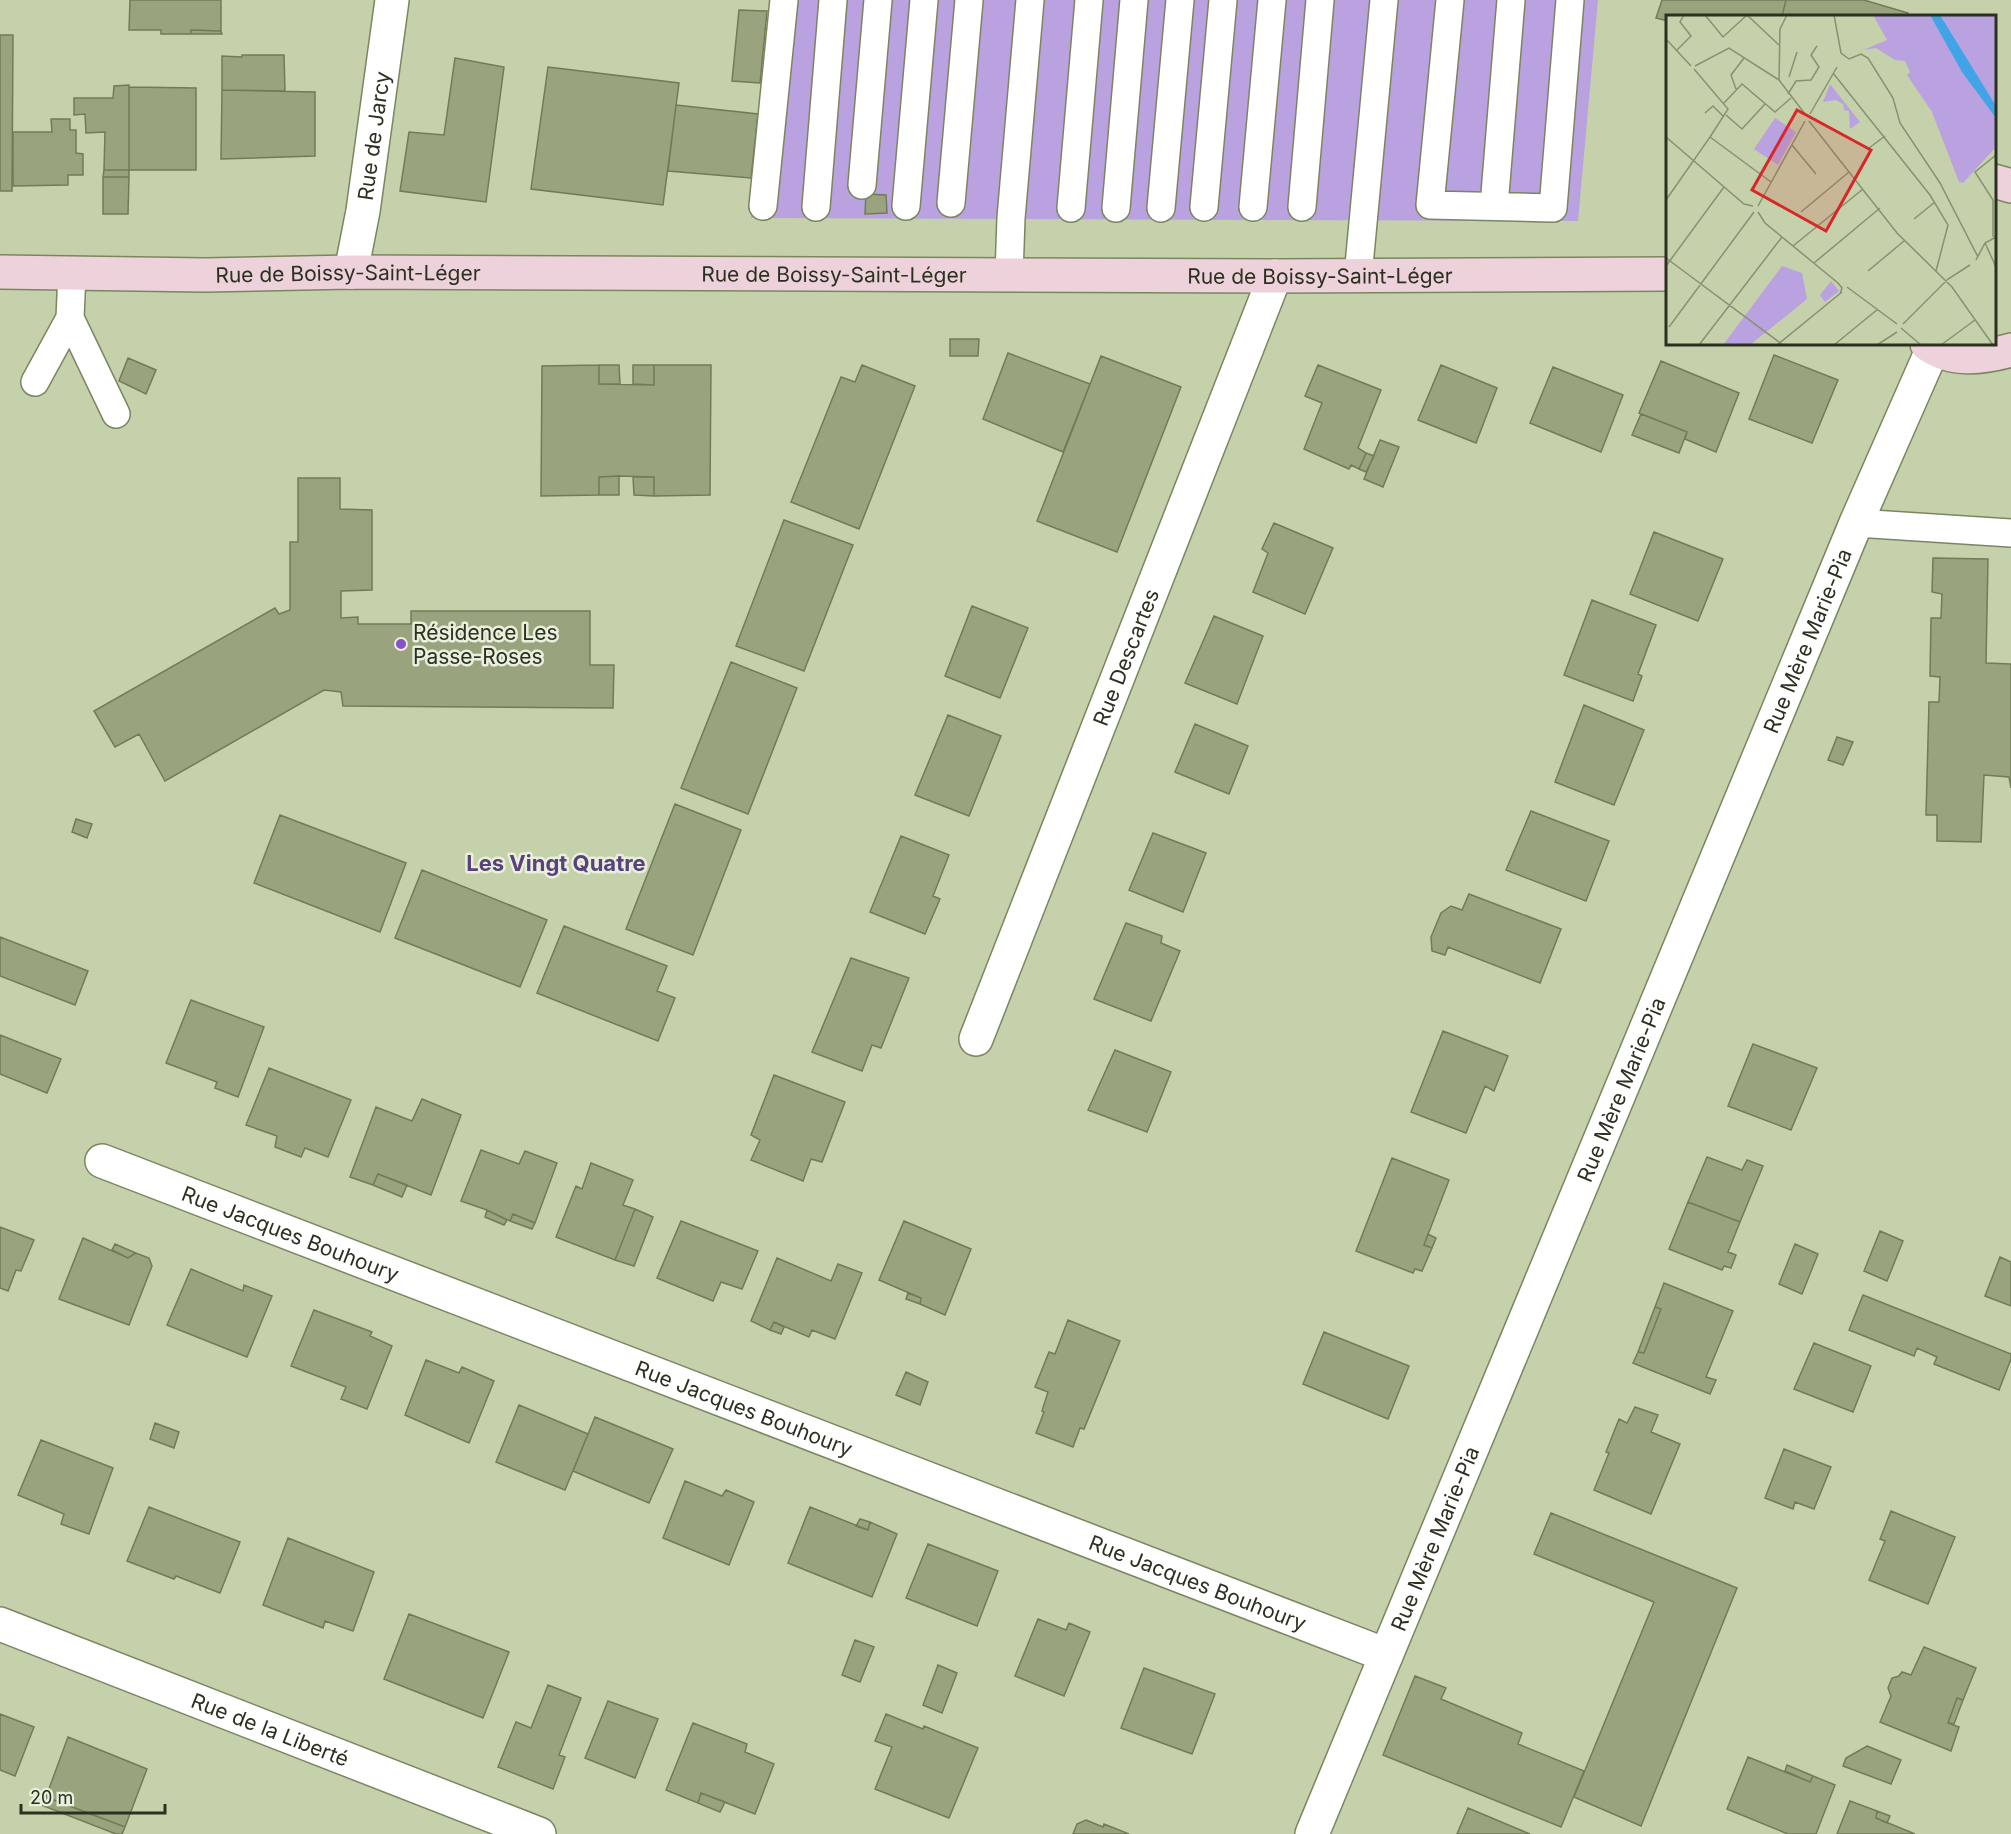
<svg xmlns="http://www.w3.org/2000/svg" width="2011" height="1834" viewBox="0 0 2011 1834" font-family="Inter,sans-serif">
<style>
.green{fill:#b9a2df}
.building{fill:#99a47e;stroke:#717c57;stroke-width:1.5}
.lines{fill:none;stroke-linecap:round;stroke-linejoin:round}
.lane-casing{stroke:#7b8661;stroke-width:30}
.street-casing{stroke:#7b8661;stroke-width:36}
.secondary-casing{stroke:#7b8661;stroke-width:36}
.lane{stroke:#fff;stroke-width:27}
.street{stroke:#fff;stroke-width:33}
.secondary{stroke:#eed2db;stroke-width:33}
.poi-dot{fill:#8851c9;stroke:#e8efdb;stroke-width:2}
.labels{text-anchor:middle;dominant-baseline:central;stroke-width:5;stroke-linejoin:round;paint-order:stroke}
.street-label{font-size:21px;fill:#2b3020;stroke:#e8efdb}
.poi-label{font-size:21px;fill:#2b3020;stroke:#e8efdb;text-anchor:start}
.neighbourhood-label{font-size:22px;font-weight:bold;fill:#5a417d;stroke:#e8efdb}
.inset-road{fill:none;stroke:#879173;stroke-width:1.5}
.view{fill:#d62828;fill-opacity:0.15;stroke:#d62828;stroke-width:3}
.inset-edge{fill:none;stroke:#2b3020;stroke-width:3}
</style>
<rect width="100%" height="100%" fill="#c5d1aa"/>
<path class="green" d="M770 0H1598L1578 221 751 218Z"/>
<path class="building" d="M130 0H221V31L191 30V34H161V30H129Z
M1662 0H1786L1782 16H1668V21L1656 18Z
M1786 0H1864L1908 13 1907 16H1782Z
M739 10 767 11 760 83 732 81Z
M191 30 221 31 222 34H191Z
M0 35H13L12 191H0Z
M242 55H284L285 91 222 90V56L242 57Z
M455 58 504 67 486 202 400 191 409 132 444 135Z
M548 67 679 83 663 205 531 189Z
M129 85V170H104L105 132 86 133 85 114 74 115V98H113L114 86Z
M129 87 196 88V170H129Z
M222 90 315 92V156L221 159Z
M676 105 758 114 751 178 668 171Z
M51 119H70V130H76V153L83 154V175H68V185L13 186V132H52Z
M104 170H129V177H103Z
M103 177H129L128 214H103Z
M866 194 886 195 887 213 865 214Z
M950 339H979L978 356H950Z
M1008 353 1090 384 1063 452 983 419Z
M1774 355 1838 380 1812 443 1749 419Z
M1101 356 1181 387 1117 552 1037 521Z
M128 358 156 370 146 394 119 381Z
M1661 361 1739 393 1716 452 1685 439 1687 432 1639 413Z
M599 365V384L654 385V365H711L710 495 654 496V477L619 476 599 477V495L541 496 542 366Z
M599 365H619L620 384H599Z
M633 365H654V385L633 384Z
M862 365 915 386 859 529 791 502 841 377 855 382Z
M1318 365 1381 390 1358 448 1366 453 1359 469 1351 465 1349 469 1304 449 1322 403 1305 396Z
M1441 365 1497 388 1476 443 1418 420Z
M1553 367 1623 395 1601 452 1530 423Z
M1641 414 1687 432 1679 453 1632 435Z
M1380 440 1399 447 1383 487 1364 479Z
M1366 453 1374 456 1366 472 1359 469Z
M619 476V495H599V477Z
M633 477H654V496L634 495Z
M298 478H340V509L372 510V590L341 591V618L358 617V624H411V611H590V665H614L613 708 343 706 341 692 324 690 165 781 139 734 115 747 94 711 275 608 279 614 290 610V542H298Z
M784 520 853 545 804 671 736 646Z
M1274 523 1333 548 1305 614 1253 592 1268 553 1262 549Z
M1654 532 1723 559 1698 621 1630 594Z
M1933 558 1988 559 1986 663 2011 664V788L2009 777 1984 775 1981 842 1937 841V815H1926L1929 702H1939L1940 677 1930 676 1931 618H1941L1942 594 1932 592Z
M1592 600 1656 625 1638 674 1642 676 1633 701 1564 675Z
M972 606 1028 628 1000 698 945 676Z
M1214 616 1263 636 1237 704 1185 683Z
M731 662 797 688 748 814 681 788Z
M1584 705 1644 730 1614 805 1555 782Z
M948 715 1001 736 969 816 915 795Z
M1195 724 1248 746 1229 794 1175 772Z
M1837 737 1853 742 1843 765 1828 760Z
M675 804 741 830 693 955 626 929Z
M1531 811 1609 841 1586 901 1506 870Z
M280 815 406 863 380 932 254 883Z
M76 819 92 824 87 838 72 832Z
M1153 833 1206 853 1183 912 1129 890Z
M901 836 949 855 933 896 940 899 925 934 870 912Z
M422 870 547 920 520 987 395 938Z
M1469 894 1561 929 1540 983 1448 947 1445 955 1432 951 1431 937 1441 913 1451 906 1462 910Z
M1126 923 1162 936 1161 943 1180 951 1151 1021 1094 999Z
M564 926 667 966 657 991 675 998 658 1041 537 993Z
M0 937 88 971 75 1005 0 976Z
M851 958 909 978 881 1048 872 1045 862 1071 812 1052Z
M191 1000 264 1027 238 1097 215 1088 217 1082 166 1063Z
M1443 1031 1508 1056 1494 1091 1485 1086 1466 1133 1411 1112Z
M0 1035 61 1059 47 1093 0 1074Z
M1753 1044 1817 1068 1791 1130 1728 1106Z
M1115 1050 1171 1072 1147 1132 1088 1110Z
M269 1068 351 1100 328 1157 305 1148 301 1157 275 1147 277 1136 246 1125Z
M774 1075 845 1102 822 1162 811 1159 803 1181 751 1160 760 1140 751 1135Z
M422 1099 461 1115 431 1195 378 1174 373 1185 350 1177 376 1107 412 1121Z
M481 1150 519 1164 525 1151 557 1163 535 1223 513 1214 510 1221 487 1210 461 1201Z
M1707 1157 1742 1170 1747 1160 1763 1166 1740 1222 1688 1202Z
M1392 1158 1449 1180 1424 1245 1432 1248 1422 1271 1415 1269 1413 1273 1356 1251Z
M591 1163 633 1180 623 1205 635 1209 615 1260 556 1237 576 1186 582 1189Z
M378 1174 407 1185 402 1197 373 1185Z
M1688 1202 1740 1222 1728 1252 1736 1255 1731 1268 1724 1266 1722 1270 1669 1249Z
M635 1209 653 1217 634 1266 615 1260Z
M487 1210 507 1220 504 1225 485 1217Z
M513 1214 535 1223 532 1229 510 1221Z
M681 1221 758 1251 742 1289 721 1282 713 1301 657 1278Z
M904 1221 971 1249 945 1315 920 1304 921 1298 879 1280Z
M0 1227 34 1240 21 1271 16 1270 8 1291 0 1288Z
M1880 1231 1903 1241 1887 1281 1864 1271Z
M1428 1234 1436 1238 1432 1248 1424 1245Z
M83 1238 128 1258 136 1253 149 1258 152 1266 129 1325 59 1299Z
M115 1244 136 1253 128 1258 112 1250Z
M1795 1244 1818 1254 1802 1294 1779 1284Z
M2000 1257 2011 1262V1306L1985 1296Z
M777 1258 831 1281 838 1264 862 1273 835 1339 812 1330 809 1337 774 1322 770 1330 751 1321Z
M191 1269 243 1291 244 1285 272 1296 247 1357 167 1325Z
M1664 1283 1733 1311 1706 1377 1716 1380 1710 1394 1633 1363 1638 1352 1644 1353 1661 1309 1655 1307Z
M908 1293 921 1298 920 1304 906 1299Z
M1863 1295 2011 1354V1359L1999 1390 1934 1364 1937 1357 1917 1348 1914 1356 1849 1330Z
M1655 1307 1661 1309 1644 1353 1638 1352Z
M314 1310 372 1332 370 1336 392 1346 367 1409 341 1399 346 1387 291 1366Z
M1068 1320 1120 1341 1084 1429 1080 1428 1073 1447 1036 1433 1044 1412 1042 1411 1048 1392 1035 1387 1049 1352 1055 1354Z
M774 1322 784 1327 781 1334 770 1330Z
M1324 1332 1409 1366 1388 1419 1303 1384Z
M1814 1343 1871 1366 1853 1412 1794 1389Z
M426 1360 459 1373 462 1367 494 1381 469 1443 405 1415Z
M906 1372 928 1382 920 1405 896 1395Z
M519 1405 588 1434 565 1490 496 1462Z
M1635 1407 1658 1415 1651 1432 1680 1444 1651 1514 1594 1490 1609 1453 1606 1452 1619 1419 1627 1423Z
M595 1417 673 1449 649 1503 573 1471Z
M155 1423 179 1432 174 1448 150 1439Z
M41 1440 113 1468 89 1534 61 1524 64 1514 18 1495Z
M1784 1449 1831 1467 1814 1509 1795 1502 1793 1509 1765 1498Z
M685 1481 722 1496 726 1490 754 1502 729 1565 663 1538Z
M149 1507 240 1542 220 1593 176 1576 174 1579 127 1561Z
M810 1507 868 1530 870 1522 897 1534 872 1597 788 1563Z
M1891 1511 1955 1537 1928 1604 1869 1580 1885 1541 1880 1539Z
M1551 1513 1737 1588 1641 1826 1574 1797 1654 1602 1534 1554Z
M860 1519 870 1522 868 1530 856 1526Z
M288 1538 374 1572 353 1631 325 1621 323 1628 263 1605Z
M928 1544 998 1571 977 1626 906 1598Z
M409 1614 509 1652 483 1718 384 1679Z
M1038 1619 1066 1630 1069 1623 1090 1632 1064 1696 1015 1676Z
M855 1640 874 1647 860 1682 842 1675Z
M1924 1647 1976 1668 1963 1700 1957 1698 1948 1723 1959 1727 1951 1751 1880 1722 1891 1696 1888 1688 1892 1678 1899 1676 1902 1672 1911 1675Z
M938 1665 957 1673 942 1713 923 1705Z
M1144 1668 1215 1694 1192 1754 1121 1728Z
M1415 1676 1446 1688 1441 1699 1522 1733 1518 1744 1584 1771 1561 1827 1383 1755Z
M548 1685 581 1698 559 1755 565 1757 553 1789 498 1767 516 1722 531 1728Z
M1957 1698 1963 1700 1954 1724 1948 1723Z
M608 1701 658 1719 635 1778 585 1758Z
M0 1714 34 1727 15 1776 0 1770Z
M886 1714 923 1729 924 1726 978 1748 949 1818 875 1789 892 1747 875 1741Z
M693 1723 747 1744 745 1752 774 1764 755 1814 701 1793 698 1803 666 1790Z
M68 1737 147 1769 125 1827 46 1797Z
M1867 1746 1901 1760 1891 1784 1843 1766 1846 1758Z
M1748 1757 1810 1782 1813 1776 1835 1785 1816 1834H1788L1727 1809Z
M1787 1765 1813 1776 1810 1782 1785 1771Z
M701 1793 725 1802 720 1812 698 1803Z
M46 1797 125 1827 122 1834H116L41 1805Z
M1850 1801 1877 1811 1876 1818 1915 1834H1837Z
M1468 1808 1530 1834H1457Z
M1877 1811 1890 1816 1887 1823 1876 1818Z
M1086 1820 1103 1827 1104 1824 1129 1834H1073L1077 1824Z"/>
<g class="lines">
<defs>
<path id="lane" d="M1450 0 1430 205 1553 208 1570 0
M862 185 878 0
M951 203 969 0
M763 206 784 0
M906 206 924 0
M1494 206 1511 0
M816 207 833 0
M1204 207 1223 0
M1253 207 1272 0
M1302 207 1320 0
M1071 208 1089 0
M1116 208 1134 0
M1161 208 1180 0
M1009 275 1011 218 1030 0
M1358 276 1384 0
M70 318 116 414
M35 382 70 318 72 273
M1856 523 2011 533"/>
<g id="street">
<path id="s1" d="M351 272 363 211 392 0"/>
<path id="s2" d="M976 1039 1275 276"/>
<path id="s3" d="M102 1161 1386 1655"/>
<path id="s4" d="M0 1624 539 1834"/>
<path id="s5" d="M1312 1834 1856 523 1933 348"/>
</g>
<g id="secondary">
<path d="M1994 181 2011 186"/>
<path id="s6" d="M0 272 205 275 351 272 1275 276 1668 274"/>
<path d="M1927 344C1952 362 1983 358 2011 350"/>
</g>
</defs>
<use href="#lane" class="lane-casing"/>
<use href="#street" class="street-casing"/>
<use href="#secondary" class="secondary-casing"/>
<use href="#lane" class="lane"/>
<use href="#street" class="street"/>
<use href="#secondary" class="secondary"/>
</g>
<circle class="poi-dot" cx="401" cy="644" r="6"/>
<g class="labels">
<g class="street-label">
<text stroke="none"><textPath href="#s1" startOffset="138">Rue de Jarcy</textPath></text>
<text stroke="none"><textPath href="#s6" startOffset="348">Rue de Boissy-Saint-Léger</textPath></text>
<text stroke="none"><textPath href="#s6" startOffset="834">Rue de Boissy-Saint-Léger</textPath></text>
<text stroke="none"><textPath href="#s6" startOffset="1320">Rue de Boissy-Saint-Léger</textPath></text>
<text stroke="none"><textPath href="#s5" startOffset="1292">Rue Mère Marie-Pia</textPath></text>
<text stroke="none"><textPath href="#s2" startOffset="410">Rue Descartes</textPath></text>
<text stroke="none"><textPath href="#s5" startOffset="806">Rue Mère Marie-Pia</textPath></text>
<text stroke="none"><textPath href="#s3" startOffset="202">Rue Jacques Bouhoury</textPath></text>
<text stroke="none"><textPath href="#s3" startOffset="688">Rue Jacques Bouhoury</textPath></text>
<text stroke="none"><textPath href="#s5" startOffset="320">Rue Mère Marie-Pia</textPath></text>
<text stroke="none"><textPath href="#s3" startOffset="1174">Rue Jacques Bouhoury</textPath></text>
<text stroke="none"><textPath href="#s4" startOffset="290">Rue de la Liberté</textPath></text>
</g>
<g class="poi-label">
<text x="413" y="632">Résidence Les<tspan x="413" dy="24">Passe-Roses</tspan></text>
</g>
<g class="neighbourhood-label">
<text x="556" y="863">Les Vingt Quatre</text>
</g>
</g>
<g transform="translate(1666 15)">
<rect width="330" height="330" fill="#c5d1aa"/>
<path d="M207 0H264L310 76 315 70 274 0H330V132L297 168 293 167 266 97 241 60 244 57 239 46 229 45 210 33 197 35 221 25ZM164 69 194 107 184 114 183 96 178 95 177 89 170 85 157 87ZM109 103 130 117 112 150 88 134ZM116 251 136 258 141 284 84 330H57ZM165 266 173 276 159 287 154 280Z" fill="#b9a2df"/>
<path d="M264 0H274L330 91V103L296 57Z" fill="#40a4e6"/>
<path class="inset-road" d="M39 0 57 22 81 0M81 0 113 30M121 0 114 14 113 65 139 99M168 0 175 38 183 44 195 39 202 43 227 83 234 108 274 168 312 242M0 24 25 51M11 35 25 21 14 7 18 0M29 51 63 33 113 65M28 54 62 94 44 122M167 58 264 180 282 210 270 256M123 62 131 37M70 74 65 60 78 43M122 79 130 66 145 65 153 52 145 40 151 31M58 88 76 69 109 97 125 83M39 98 47 91 58 102M144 99 171 52M60 100 76 114 99 89M143 106 231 218 286 272 327 330M0 122 78 189 87 191M126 130 150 159M203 133 219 121M0 185 44 122 105 167M92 191 139 106M92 197 99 208 172 268 176 273 174 279M135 197 183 157M248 204 269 187M327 222V185L309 157 330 140M319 228 330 252M127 231 197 174M0 243 117 330M310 245 319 228 330 222M148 248 214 193M0 251 58 172M202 256 238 226M181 272 231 309M237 309 282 264 304 250M3 312 88 197M235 313 255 330M33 330 116 222M111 330 176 277M168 330 212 294M211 330 231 317M275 330 309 305"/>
<path class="view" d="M131 95 205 135 160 216 86 175Z"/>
<rect width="330" height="330" class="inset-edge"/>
</g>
<path d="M21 1804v9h144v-9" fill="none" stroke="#2b3020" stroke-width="3"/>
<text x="30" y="1804" font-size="18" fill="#2b3020" stroke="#e8efdb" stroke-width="4.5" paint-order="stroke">20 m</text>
</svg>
